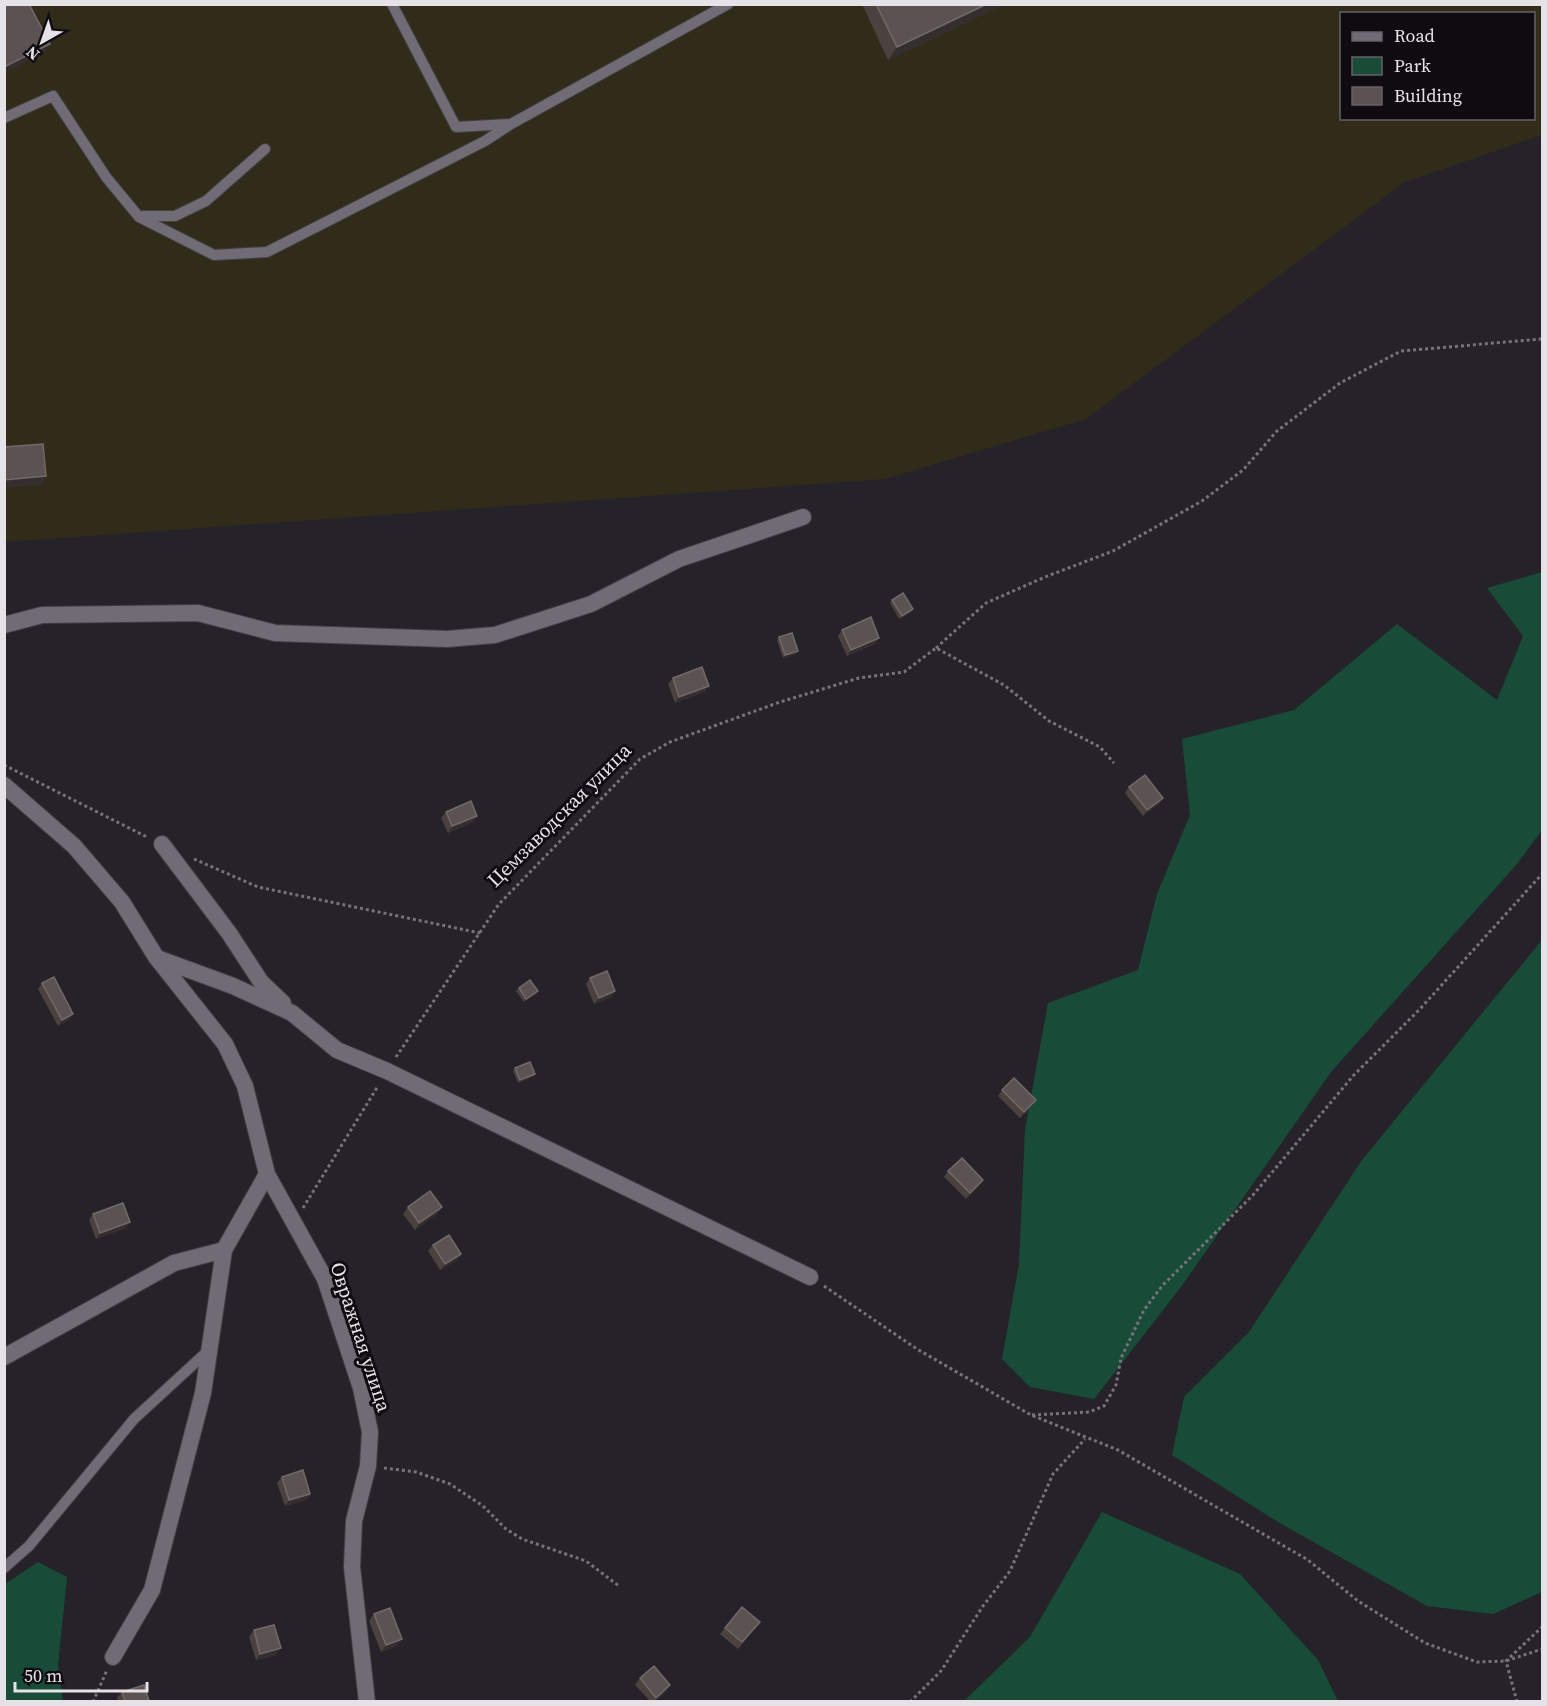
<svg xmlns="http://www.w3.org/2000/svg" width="1547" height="1706" viewBox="0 0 1547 1706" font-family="'Source Serif 4',serif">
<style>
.industrial{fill:#312b1a;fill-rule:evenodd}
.green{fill:#184c38}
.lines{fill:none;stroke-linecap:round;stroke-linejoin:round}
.service-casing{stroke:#424045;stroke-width:12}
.minor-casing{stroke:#424045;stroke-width:18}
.path{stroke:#76737a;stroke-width:3;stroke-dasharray:3 3;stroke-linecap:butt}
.service{stroke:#706c75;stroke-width:10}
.minor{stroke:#706c75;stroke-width:16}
.wall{fill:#4b423f}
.shaded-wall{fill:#352e2e}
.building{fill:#5b5351;stroke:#716a69;stroke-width:1.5}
.labels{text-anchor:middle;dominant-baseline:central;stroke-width:6;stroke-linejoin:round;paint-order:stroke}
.street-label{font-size:20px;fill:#e5e3e8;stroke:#0e0c10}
</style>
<rect width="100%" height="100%" fill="#252229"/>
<path class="industrial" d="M5 5H1542V135L1405 182 1086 419 885 479 5 542ZM1342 14H1534V118H1342Z"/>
<path class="green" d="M1542 572V830L1517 864 1331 1072 1181 1287 1094 1399 1030 1387 1002 1359 1019 1264 1025 1130 1048 1003 1138 970 1157 894 1190 815 1182 739 1294 710 1397 624 1497 700 1523 636 1487 588Z
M1542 940V1592L1493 1614 1427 1606 1278 1522 1172 1455 1184 1397 1249 1332 1362 1160Z
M1102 1512 1240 1574 1318 1660 1338 1701H964L1030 1637Z
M38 1562 67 1577 58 1665 63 1701H5V1584Z"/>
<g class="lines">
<defs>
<path id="service" d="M392 4 456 127 511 124 728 4
M4 118 53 96 106 177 139 217 214 255 267 252 485 141 511 124
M143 216H175L206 201 265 149
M4 1568 29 1546 134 1419 209 1350"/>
<path id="minor" d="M4 625 42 615 198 613 275 633 447 639 495 635 591 604 679 559 803 517
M4 785 74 846 122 902 156 957 225 1044 245 1086 267 1174 325 1279 361 1388 370 1432 368 1466 354 1521 352 1567 367 1702
M162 844 229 933 261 982 283 1003
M157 958 233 986 292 1013 337 1050 387 1071 810 1277
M4 1357 174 1263 224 1250 267 1174
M113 1657 152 1590 203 1393 224 1250"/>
</defs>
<use href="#service" class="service-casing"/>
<use href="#minor" class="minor-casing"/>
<path class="path" d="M936 648 986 603 1045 577 1113 551 1202 501 1243 470 1277 431 1340 383 1401 351 1542 339
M4 765 147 837
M194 859 258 887 480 933
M396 1057 499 904 640 759 670 742 780 702 859 678 904 672 936 648 1004 685 1049 721 1100 747 1114 763
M303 1208 378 1086
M824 1286 917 1349 1031 1415 1118 1450 1308 1560 1358 1601 1425 1643 1477 1662 1506 1661 1542 1649
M1032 1415 1089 1412 1104 1406 1116 1385 1121 1358 1144 1310 1162 1286 1253 1195 1353 1076 1420 1009 1542 874
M384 1468 416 1472 450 1484 483 1506 506 1529 522 1539 586 1561 619 1586
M93 1702 107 1670
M910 1702 941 1671 983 1606 1010 1571 1053 1474 1085 1439
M1517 1702 1506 1661 1542 1627"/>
<use href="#service" class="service"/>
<use href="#minor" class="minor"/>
</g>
<path class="wall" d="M862 4H1004L888 60Z
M892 600 913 609 911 612 899 619 890 603Z
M842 630 879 638 875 644 847 656 838 636Z
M779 637 798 651 796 654 783 658 777 640Z
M673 678 709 686 704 692 675 703 668 684Z
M1129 787 1163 798 1159 804 1143 816 1125 793Z
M446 812 473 822 448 833 441 818Z
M590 978 615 991 611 997 594 1004 586 984Z
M42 983 69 1020 58 1026 38 989Z
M519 988 536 994 524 1002 516 991Z
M515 1068 535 1074 533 1077 518 1083 513 1071Z
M1002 1090 1032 1106 1020 1118 998 1096Z
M948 1171 979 1186 966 1199 944 1177Z
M408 1207H442L438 1213 415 1230 403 1214Z
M93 1214 130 1222 126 1228 96 1239 89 1220Z
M433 1245 461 1254 457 1260 440 1270 428 1251Z
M282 1477 310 1494 306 1500 285 1506 277 1483Z
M374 1614 397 1646 381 1652 369 1621Z
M760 1622 738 1649 720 1634 725 1628Z
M254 1630 276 1655 256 1660 249 1637Z
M640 1678 666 1692 654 1701H650L635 1685Z
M122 1692 149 1701H118L117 1698Z"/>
<path class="shaded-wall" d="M987 4H1004L888 60 897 47Z
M50 44 43 53 4 73V67Z
M46 476 40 485 4 488V480Z
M913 609 911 612 899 619 902 616Z
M879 638 875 644 847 656 851 650Z
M798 651 796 654 783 658 785 655Z
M709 686 704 692 675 703 679 697Z
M1163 798 1159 804 1143 816 1147 810Z
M477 816 473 822 448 833 452 826Z
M538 991 536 994 524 1002 526 999Z
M615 991 611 997 594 1004 599 998Z
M73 1014 69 1020 58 1026 62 1020Z
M535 1074 533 1077 518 1083 520 1080Z
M1036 1100 1032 1106 1020 1118 1024 1112Z
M983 1180 979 1186 966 1199 970 1193Z
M442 1207 438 1213 415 1230 419 1223Z
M130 1222 126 1228 96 1239 100 1233Z
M461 1254 457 1260 440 1270 445 1264Z
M310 1494 306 1500 285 1506 289 1500Z
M402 1639 397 1646 381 1652 386 1645Z
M281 1648 276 1655 256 1660 260 1654Z
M670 1685 666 1692 653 1701 656 1698Z"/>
<path class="building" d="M4 4H29L50 44 4 67Z
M876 4H987L897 47Z
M43 444 46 476 4 480V447Z
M903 593 913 609 902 616 892 600Z
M871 617 879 638 851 650 842 630Z
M792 633 798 651 785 655 779 637Z
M702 667 709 686 679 697 673 678Z
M1145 775 1163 798 1147 810 1129 787Z
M471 801 477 816 452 826 446 812Z
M607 971 615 991 599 998 590 978Z
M54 977 73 1014 62 1020 42 983Z
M530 980 538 991 526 999 519 988Z
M530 1062 535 1074 520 1080 515 1068Z
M1014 1078 1036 1100 1024 1112 1002 1090Z
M962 1158 983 1180 970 1193 948 1171Z
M430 1191 442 1207 419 1223 408 1207Z
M123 1203 130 1222 100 1233 93 1214Z
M449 1235 461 1254 445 1264 433 1245Z
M303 1470 310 1494 289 1500 282 1477Z
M742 1607 760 1622 742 1642 725 1628Z
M390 1608 402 1639 386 1645 374 1614Z
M274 1625 281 1648 260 1654 254 1630Z
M654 1666 670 1685 656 1698 640 1678Z
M144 1685 149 1701H125L122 1692Z"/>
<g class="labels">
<g class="street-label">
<text transform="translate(559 815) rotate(-45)">Цемзаводская улица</text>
<text transform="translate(361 1337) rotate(72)">Овражная улица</text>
</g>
</g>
<rect width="1547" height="1706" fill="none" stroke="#e5e3e8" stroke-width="12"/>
<rect x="1340" y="12" width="195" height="108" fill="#0e0c10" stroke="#646266" stroke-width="1.5"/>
<rect x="1352" y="32" width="30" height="9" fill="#706c75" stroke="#646266" stroke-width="1.5"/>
<text x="1394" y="42" font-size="18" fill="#e5e3e8">Road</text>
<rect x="1352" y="57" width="30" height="18" fill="#184c38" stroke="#646266" stroke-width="1.5"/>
<text x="1394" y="72" font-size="18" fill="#e5e3e8">Park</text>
<rect x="1352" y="87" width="30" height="18" fill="#5b5351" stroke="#646266" stroke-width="1.5"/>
<text x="1394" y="102" font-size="18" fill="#e5e3e8">Building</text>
<g transform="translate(42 42) rotate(220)" stroke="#0e0c10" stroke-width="4.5" paint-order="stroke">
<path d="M0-4.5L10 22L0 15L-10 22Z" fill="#e5e3e8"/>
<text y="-9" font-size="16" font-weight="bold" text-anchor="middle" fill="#e5e3e8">N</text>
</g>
<path d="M15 1682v9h132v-9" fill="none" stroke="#e5e3e8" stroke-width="3"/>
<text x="24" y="1682" font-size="18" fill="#e5e3e8" stroke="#0e0c10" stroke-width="4.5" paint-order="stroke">50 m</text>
</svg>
